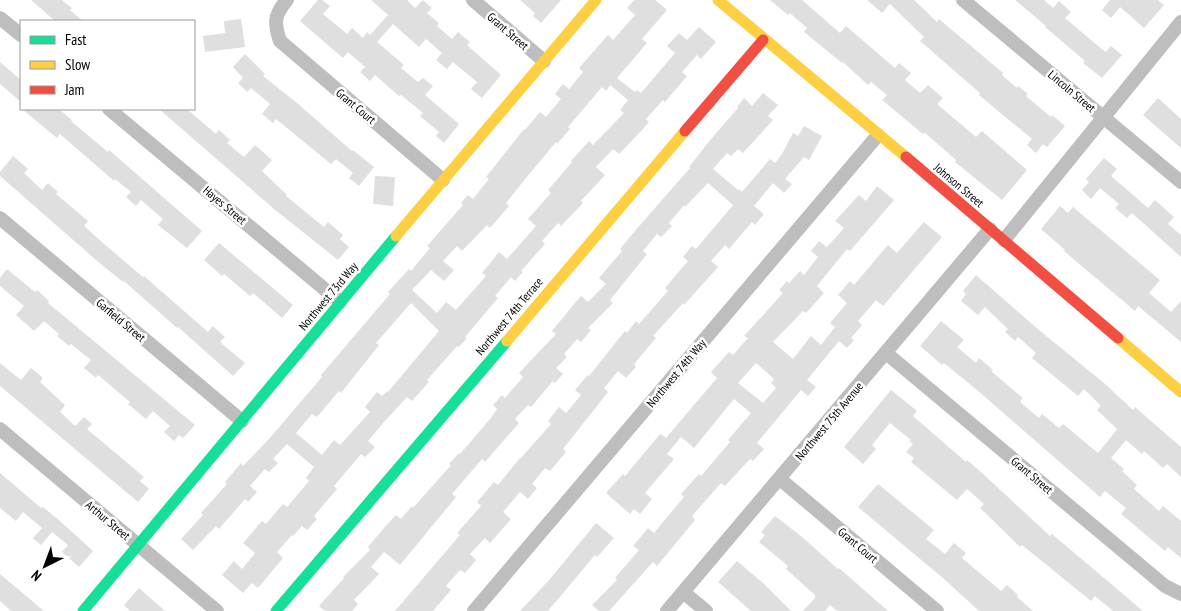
<svg xmlns="http://www.w3.org/2000/svg" width="1181" height="611" viewBox="0 0 1181 611" font-family="'PT Sans Narrow',sans-serif">
<style>
.building{fill:#dfdfdf;fill-rule:evenodd}
.lines{fill:none;stroke-linecap:round;stroke-linejoin:round}
.street{stroke:#bebebe;stroke-width:14}
.fast{stroke:#16e098;stroke-width:11}
.slow{stroke:#ffcf43;stroke-width:11}
.jam{stroke:#f24e42;stroke-width:11}
.labels{text-anchor:middle;dominant-baseline:central;stroke-width:5;stroke-linejoin:round;paint-order:stroke}
.street-label{font-size:12px;fill:#000;stroke:#fff}
</style>
<rect width="100%" height="100%" fill="#fff"/>
<path class="building" d="M31 0H62L72 8 70 10 83 21H55Z
M318 0H322L330 6 323 14 347 34 352 28 363 38 367 32 370 35 388 15 371 0H407L415 8 423 0 432 8 427 13 439 23 437 26 452 39 458 32 470 42 467 45 501 75 482 98 471 89 477 82 453 62 447 69 436 60 442 53 426 39 419 47 393 24 377 42 404 65 401 68 418 82 423 78 433 86 425 95 459 124 444 143 436 136 439 132 420 116 423 113 401 95 399 96 375 75 370 81 360 72 365 67 348 52 343 58 300 21Z
M520 0H561L541 23 533 16 535 13Z
M634 0H655L667 10 642 39 647 43 617 78 635 92 637 90 641 93 675 53 667 46 679 33 687 40 699 27 716 42 701 59 697 55 682 72 687 76 665 102 663 100 646 119 649 122 643 129 619 154 613 149 596 167 605 175 581 201 583 203 561 226 558 223 542 241 545 244 521 271 523 272 515 281 511 277 495 296 498 298 465 337 467 338 459 347 457 346 427 380 429 382 412 401 407 397 385 421 368 441 375 447 365 457 361 454 334 486 337 489 314 516 317 519 307 530 302 526 293 536 292 535 277 552 283 558 258 588 252 583 243 593 222 575 234 561 242 569 255 553 243 543 262 521 266 524 283 504 287 507 309 481 306 478 314 467 287 444 273 459 278 463 269 472 265 469 250 486 257 492 248 502 245 499 219 529 216 526 193 550 181 539 203 515 201 513 227 484 225 482 241 463 243 466 269 439 322 377 321 375 390 294 388 292 409 269 411 271 430 248 427 246 463 205 461 203 468 195 473 199 489 179 486 177 524 129 525 130 540 112 546 117 561 99 555 94 563 84 569 89 583 72 579 68 608 35 613 40 635 15 627 8ZM610 85 628 100 620 110 624 113 593 145 589 141 571 161 572 162 548 190 551 193 528 219 536 226 507 259 499 252 482 273 486 276 456 310 446 302 437 313 412 290 431 270 444 281 454 270 443 261 457 246 462 251 487 225 490 228 509 206 506 203 526 178 556 142 557 144 570 129 568 127 602 87 606 91ZM411 303 439 331 388 392 387 391 382 396 377 392 365 407 370 412 340 445 334 440 322 455 296 433 312 414 317 417 339 391 341 393 379 345 376 343Z
M770 0H802L840 33 846 26 895 68 899 63 911 73 905 80 920 93 928 85 943 98 937 104 976 137 982 131 1027 170 1002 200 955 162 956 160 925 133 923 134 882 100 887 95 871 82 868 85 843 62 842 63 804 32 807 28 790 13 788 15Z
M867 0H914L937 22 939 19 1003 73 1002 75 1017 88 1018 86 1028 94 1026 96 1051 117 1052 115 1065 126 1047 147 1043 144 1036 153 1027 145 1032 139 979 95 980 93 920 41 924 37 890 4 882 13Z
M1015 0H1044L1053 8 1059 1 1071 12 1065 18 1098 46 1106 52 1111 46 1122 55 1102 78 1083 63 1085 61 1045 27 1046 26Z
M1110 0H1158L1164 5 1144 28 1120 7 1111 18 1102 10Z
M241 19 245 47 205 52 203 36 225 33 224 21Z
M245 54 265 74 263 76 297 103 352 151 353 150 374 167 359 186 349 178 353 173 336 159 331 164 276 119 273 123 262 114 270 104 251 88 247 92 238 83 243 78 233 67Z
M0 62 21 80V102L0 84Z
M763 93 778 105 768 116 773 120 743 153 738 149 731 156 727 153 713 169 738 190 739 189 742 192 770 159 775 163 782 154 793 133 798 136 804 126 822 136 809 160 804 157 785 179 792 184 784 193 773 183 754 206 764 214 755 225 752 222 729 249 725 245 711 261 718 267 684 305 683 303 653 336 656 338 634 364 636 367 626 378 618 371 604 388 608 392 563 449 566 452 550 471 545 468 532 484 537 488 528 499 520 492 503 512 511 519 490 543 485 538 470 554 476 560 465 573 460 570 446 586 451 590 433 611H395L460 535 457 533 481 506 477 502 494 482 498 485 520 458H521L551 424 548 421 559 407 566 413 581 395 575 390 588 375 589 376 625 331 627 333 636 321 639 324 668 291 665 288 688 261 683 257 692 246 696 249 733 205 708 183 685 207 684 205 669 223 672 226 661 237 657 234 643 251 647 254 610 300 613 303 588 328 591 330 581 342 577 339 564 354 567 357 556 368 563 374 555 383 553 381 531 407 528 405 515 419 519 423 485 462 482 459 452 494 456 497 400 565 384 552 371 567 379 574 354 600 358 604 352 611H325L319 606 344 578 343 577 370 550 368 547 384 528 396 515 401 519 412 506 413 508 451 465 449 464 459 453 460 454 490 419 497 409 493 405 502 395 505 398 523 377 519 373 556 334 552 331 575 303 581 296 588 302 606 284 599 278 622 251 620 249 634 232 690 168 689 167 711 139 738 108 737 107 744 98 752 106Z
M1158 98 1181 119V148L1143 115Z
M22 109H59L72 120 71 121 108 152 109 150 202 231 187 248 158 225 163 219 141 200 136 206 126 197 131 192 115 179 114 181 60 134 57 138Z
M159 109H187L216 134 219 130 230 140 227 143 244 157 255 145 272 160 262 171 287 195 286 196 324 227 328 222 343 235 340 239 349 247 338 260 274 209Z
M13 156 28 169 24 173 42 190 48 183 58 192 56 194 88 221 84 226 110 249 143 277 144 276 208 332 213 326 225 337 220 342 245 363 233 376 178 327 177 328 124 281 123 282 96 260 0 176V172Z
M1104 158 1117 169 1111 176 1148 208 1155 200 1174 217 1168 224 1181 235V257L1132 213 1127 218 1115 208 1119 204 1100 188 1091 199 1082 190 1089 182 1086 179Z
M375 176 395 177 393 206 373 204Z
M877 186 894 200 850 251 847 249 817 286 824 293 806 313 803 311 773 342 793 359 811 336 821 345 835 327 830 323 847 303 838 295 850 281 854 285 888 245 897 253 924 222 942 237 883 306 876 300 858 321 862 325 851 338 854 340 847 348 839 341 807 380 816 387 808 396 801 390 757 443 764 449 753 461 750 459 725 486 721 483 692 516 695 520 657 566 653 562 609 611H599L592 605 617 580 615 578 639 550 633 546 648 528 654 533 684 497 681 494 699 474 701 476 730 442 728 440 751 413 734 399 694 448 681 437 667 454 674 459 645 493 652 499 640 514 634 509 630 514 606 493 623 474 625 476 660 434 666 438 688 412 717 378 711 372 729 352 733 355 748 338 744 336 783 293 779 290 787 281 789 283 800 271 804 275 818 257 811 251 819 241 827 247 844 228 835 221 859 195 866 201ZM756 363 774 379 771 383 776 388 763 403 738 383Z
M1060 206 1068 213 1073 207 1160 280 1149 293 1171 312 1181 301V342L1138 306 1135 311 1064 251 1065 250 1041 229Z
M219 243 293 305 282 318 253 293 250 296 224 274 222 276 204 260Z
M7 269 35 292 37 290 49 301 48 303 195 425 183 438 179 435 174 441 164 432 170 426 153 411 146 419 128 404 130 402 98 375 96 378 84 368 91 360 71 344 69 346 57 336 59 334 44 321 34 331 16 315 24 306 0 286V278Z
M976 275 1039 330 1104 383 1133 410 1135 407 1181 447V477L1167 464 1163 468 1144 451 1142 454 1126 440 1111 458 1124 469 1122 471 1137 485 1134 489 1159 511 1163 506 1181 521V558L1168 547 1165 551 1121 514 1126 508 1105 491 1100 497 977 390 944 363 942 365 920 346 941 321 964 340 957 347 976 363 979 358 993 370 992 372 1023 398 1020 402 1039 418 1042 414 1059 428 1063 424 1098 453 1112 436 1117 429 1097 410 1101 406 1084 389 1078 396 1032 358 1036 353 1018 337 1015 341 1005 332 1008 329 985 307 978 315 961 301 966 294 963 291Z
M0 363 21 380 31 368 43 378 40 382 65 405 60 412 75 426 84 417 92 424 87 429 144 477 140 481 149 489 138 502 0 386Z
M891 390 917 411 913 416 966 462 967 460 981 472 1050 536 1052 534 1143 611H1113L1095 596 1091 601 1022 545 1020 547 980 508 984 504 967 489 957 500 911 462 914 458 906 452 913 444 909 441 911 440 890 423 872 445 876 449 863 464 844 447Z
M0 473 41 508 43 507 60 521 93 551 79 567 62 552 68 545 52 532 41 545 33 538 42 528 23 512 16 521 0 508Z
M878 484 934 530 926 539 945 554 954 543 966 553 962 558 1001 591 1007 585 1018 595 1017 597 1033 611H979L944 579 858 507Z
M775 516 801 536 838 569 839 568 888 611H837L830 605 825 611H803L815 598V595L786 569 788 566 759 542 765 535 761 532Z
M596 523 614 538 597 557 595 555 548 611H520L550 579Z
M737 561 763 583 791 611H751L718 582Z
M0 574 44 611H11L0 601Z
M139 588 165 611H130L124 605Z"/>
<g class="lines">
<path class="street" d="M287 0C274 15 274 23 280 41L443 180
M473 0 544 61
M963 0 1181 182
M0 18 21 35
M109 109 340 302
M0 218 242 421
M1004 240 1181 22
M886 353 1165 586 1181 594
M0 429 217 611
M780 479 937 611
M683 592 706 611
M474 611 878 135
M667 611 990 229"/>
<path class="fast" d="M83 611 396 236
M276 611 507 341"/>
<path class="slow" d="M718 0 906 157
M396 236 596 0
M1118 338 1181 392
M507 341 685 131"/>
<path class="jam" d="M685 131 763 40
M906 157 1118 338"/>
</g>
<g class="labels">
<g class="street-label">
<text transform="translate(508 31) rotate(41)">Grant Street</text>
<text transform="translate(1072 91) rotate(40)">Lincoln Street</text>
<text transform="translate(356 106) rotate(40)">Grant Court</text>
<text transform="translate(959 185) rotate(40)">Johnson Street</text>
<text transform="translate(225 205) rotate(40)">Hayes Street</text>
<text transform="translate(328 296) rotate(-50)">Northwest 73rd Way</text>
<text transform="translate(509 316) rotate(-50)">Northwest 74th Terrace</text>
<text transform="translate(121 320) rotate(40)">Garfield Street</text>
<text transform="translate(676 373) rotate(-50)">Northwest 74th Way</text>
<text transform="translate(829 421) rotate(-50)">Northwest 75th Avenue</text>
<text transform="translate(1032 475) rotate(40)">Grant Street</text>
<text transform="translate(108 520) rotate(40)">Arthur Street</text>
<text transform="translate(858 545) rotate(40)">Grant Court</text>
</g>
</g>
<rect x="20" y="20" width="175" height="90" fill="#ffffff" stroke="#999999"/>
<rect x="30" y="36" width="25" height="8" fill="#16e098" stroke="#999999"/>
<text x="65" y="45" font-size="15" fill="#000000">Fast</text>
<rect x="30" y="61" width="25" height="8" fill="#ffcf43" stroke="#999999"/>
<text x="65" y="70" font-size="15" fill="#000000">Slow</text>
<rect x="30" y="86" width="25" height="8" fill="#f24e42" stroke="#999999"/>
<text x="65" y="95" font-size="15" fill="#000000">Jam</text>
<g transform="translate(45 566) rotate(222)" stroke="#ffffff" stroke-width="4" paint-order="stroke">
<path d="M0-4L9 19L0 12L-9 19Z" fill="#000000"/>
<text y="-8" font-size="14" font-weight="bold" text-anchor="middle" fill="#000000">N</text>
</g>
</svg>
